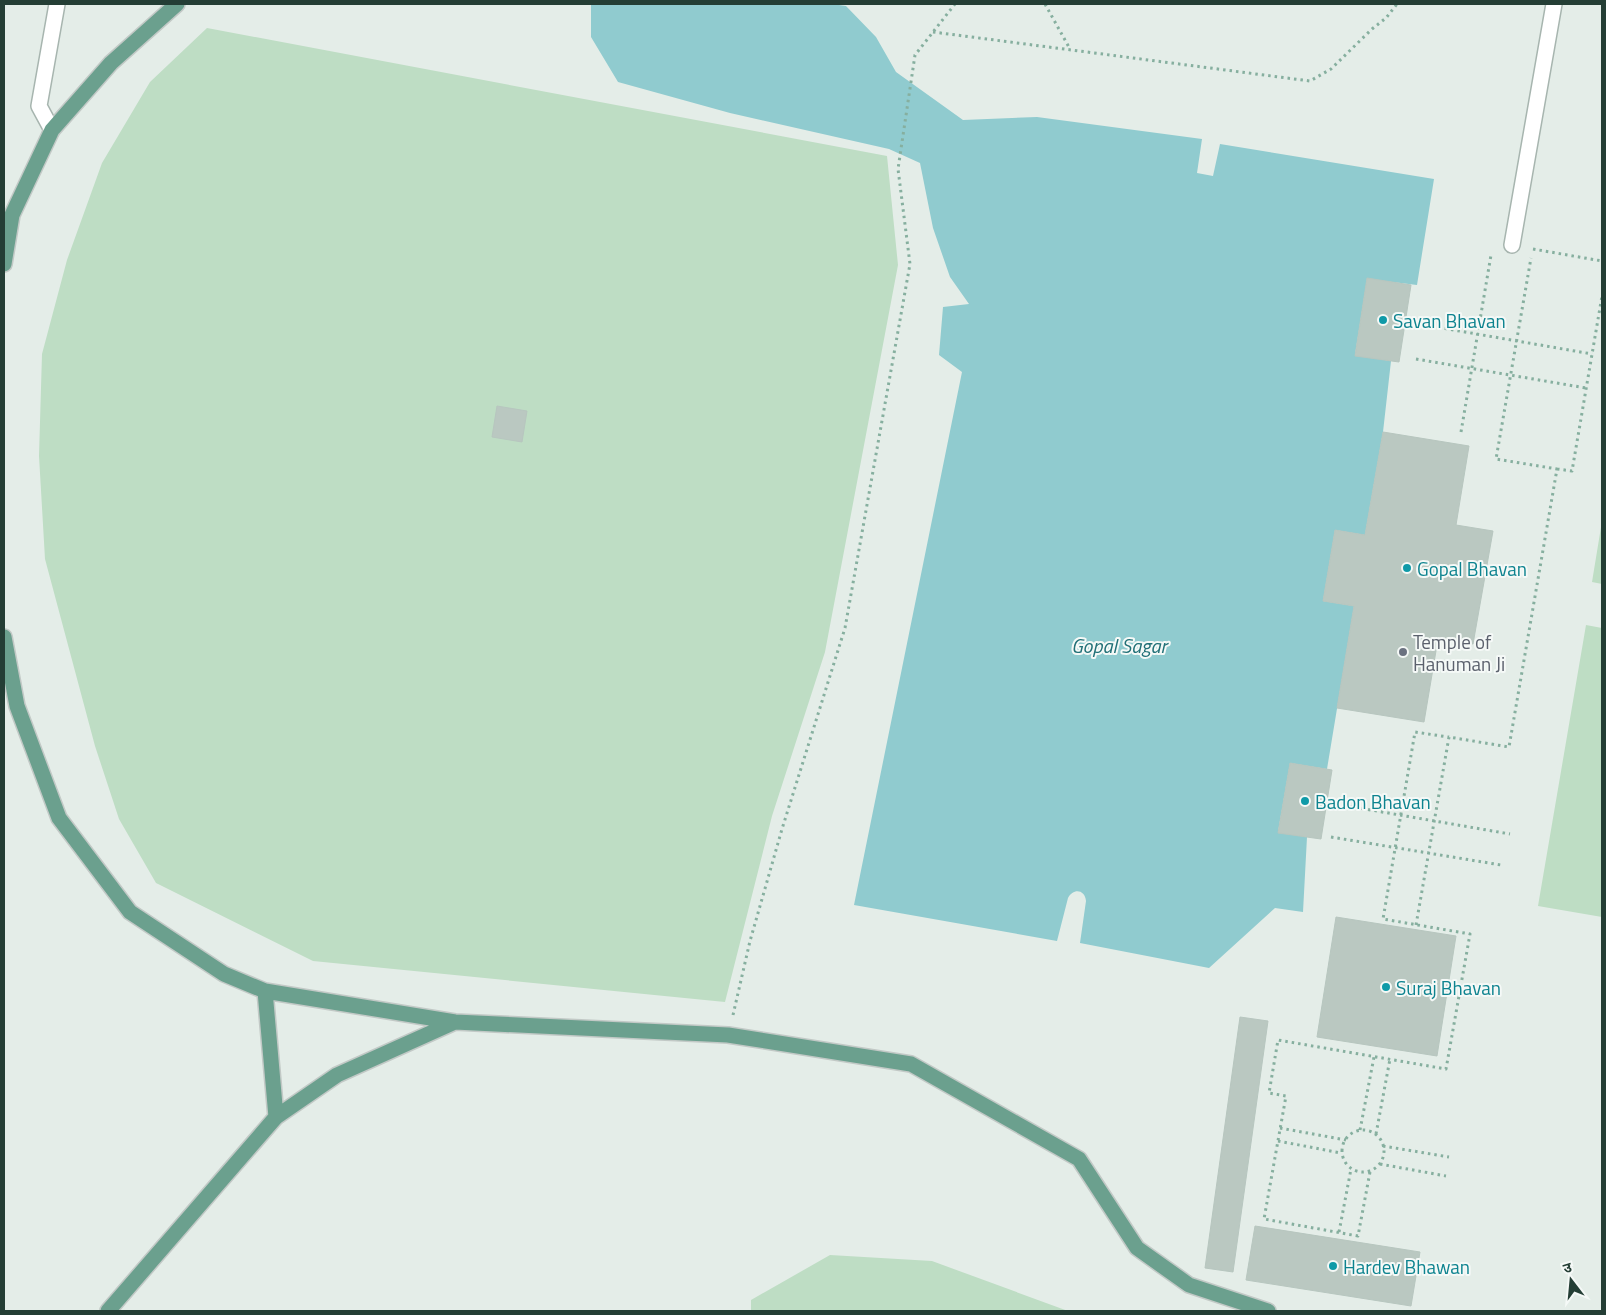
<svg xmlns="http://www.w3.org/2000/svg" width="1606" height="1315" viewBox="0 0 1606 1315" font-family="'Titillium Web','Noto Sans Devanagari',sans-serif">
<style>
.green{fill:#beddc4}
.water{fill:#90cbcf}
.building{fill:#bac8c1;stroke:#b7c6bf}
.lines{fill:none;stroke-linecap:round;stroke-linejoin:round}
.pedestrian-casing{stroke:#a7b5af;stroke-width:18}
.tertiary-casing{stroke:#a7b5af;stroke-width:18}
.primary-casing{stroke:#c2c9c6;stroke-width:18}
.path{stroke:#86af9f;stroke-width:3;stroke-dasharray:2.5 4;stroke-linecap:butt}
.pedestrian{stroke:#fff;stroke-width:15}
.tertiary{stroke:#fff;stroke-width:15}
.primary{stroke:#6ba08e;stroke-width:15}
.culture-dot{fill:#0f9aa8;stroke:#f5f9f7;stroke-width:2}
.worship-dot{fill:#6b7280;stroke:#f5f9f7;stroke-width:2}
.labels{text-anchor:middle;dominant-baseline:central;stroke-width:4;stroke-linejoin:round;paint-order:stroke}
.culture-label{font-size:19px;fill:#0d838f;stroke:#f5f9f7;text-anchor:start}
.worship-label{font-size:19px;fill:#5b616d;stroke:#f5f9f7;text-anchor:start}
.water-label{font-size:20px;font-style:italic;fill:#217077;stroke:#f5f9f7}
</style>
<rect width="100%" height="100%" fill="#e4ede8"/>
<path class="green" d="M207 28 887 156 898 265 825 652 772 816 725 1002 313 961 156 883 119 819 95 746 45 559 39 456 42 354 67 260 102 163 150 82Z
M1602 521V584L1592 582Z
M1586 625 1602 628V917L1538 906Z
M830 1255 932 1261 1068 1311H751V1300Z"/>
<path class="water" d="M591 4H832L846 6 876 37 896 72 963 120 1037 117 1202 139 1197 173 1213 176 1220 144 1434 179 1417 285 1367 279 1355 355 1391 361 1383 432 1365 535 1335 530 1323 601 1354 606 1327 769 1290 763 1278 832 1307 837 1303 912 1275 908 1209 968 1080 943 1086 901C1085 889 1073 888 1068 898L1057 941 854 905 962 372 939 355 943 307 969 304 950 277 933 228 920 163 889 149 730 113 618 82 591 37Z"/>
<path class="building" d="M1367 278 1411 285 1399 362 1355 356Z
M497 406 527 411 522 442 492 437Z
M1383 432 1469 446 1456 525 1493 531 1473 644 1438 639 1424 722 1337 708 1354 606 1323 601 1335 530 1365 535Z
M1290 763 1332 770 1321 839 1278 833Z
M1336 917 1456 936 1437 1056 1317 1037Z
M1240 1017 1268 1021 1233 1272 1205 1268Z
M1255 1226 1420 1252 1411 1306 1246 1280Z"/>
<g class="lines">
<defs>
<path id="pedestrian" d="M1512 245 1554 4"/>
<path id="tertiary" d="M52 130 39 106 57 4"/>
<path id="primary" d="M4 264 12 215 52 130 111 63 177 4
M4 637 17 706 59 818 130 912 224 974 265 991 455 1022 728 1035 911 1064 1079 1159 1137 1248 1189 1285 1268 1311
M265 991 276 1117
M108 1311 276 1117 337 1075 455 1022"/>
</defs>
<use href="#pedestrian" class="pedestrian-casing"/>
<use href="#tertiary" class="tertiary-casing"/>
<use href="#primary" class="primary-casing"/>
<path class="path" d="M1045 4 1070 49
M933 32 1310 81 1331 69 1372 29 1386 18 1397 4
M1533 249 1602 261
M1419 324 1592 354
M1416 359 1586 388
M1461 432 1491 255
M1557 469 1572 471 1602 296
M1336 804 1510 834
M1331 837 1501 865
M1416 925 1449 737 1509 747 1557 469 1496 459 1531 258
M733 1015 750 941 782 829 845 628 910 264 898 169 915 55 955 4
M1280 1128 1346 1140
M1342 1151a21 21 0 1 1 42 0a21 21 0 1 1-42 0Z
M1360 1130 1374 1057
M1376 1134 1390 1059
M1278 1141 1341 1153
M1383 1146 1449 1157
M1380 1164 1446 1176
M1370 1172 1358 1236 1264 1219 1286 1096 1269 1093 1278 1040 1446 1069 1470 934 1383 919 1415 732 1448 737
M1339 1232 1351 1169"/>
<use href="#pedestrian" class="pedestrian"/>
<use href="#tertiary" class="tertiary"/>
<use href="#primary" class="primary"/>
</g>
<g class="culture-dot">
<circle cx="1383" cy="320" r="5"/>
<circle cx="1407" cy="568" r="5"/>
<circle cx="1305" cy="801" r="5"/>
<circle cx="1386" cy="987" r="5"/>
<circle cx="1333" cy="1266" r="5"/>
</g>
<circle class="worship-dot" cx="1403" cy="652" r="5"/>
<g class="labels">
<g class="culture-label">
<text x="1393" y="320">Savan Bhavan</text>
<text x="1417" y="568">Gopal Bhavan</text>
<text x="1315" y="801">Badon Bhavan</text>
<text x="1396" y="987">Suraj Bhavan</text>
<text x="1343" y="1266">Hardev Bhawan</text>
</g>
<g class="worship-label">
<text x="1413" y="641">Temple of<tspan x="1413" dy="22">Hanuman Ji</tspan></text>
</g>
<g class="water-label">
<text x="1119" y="645">Gopal Sagar</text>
</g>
</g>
<rect width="1606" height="1315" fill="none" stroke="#243e35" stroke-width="10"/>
<g transform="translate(1571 1280) rotate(344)" stroke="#f5f9f7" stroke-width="4" paint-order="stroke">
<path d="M0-4L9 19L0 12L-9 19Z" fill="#243e35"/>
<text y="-8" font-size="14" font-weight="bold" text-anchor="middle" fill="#243e35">उ</text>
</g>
</svg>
